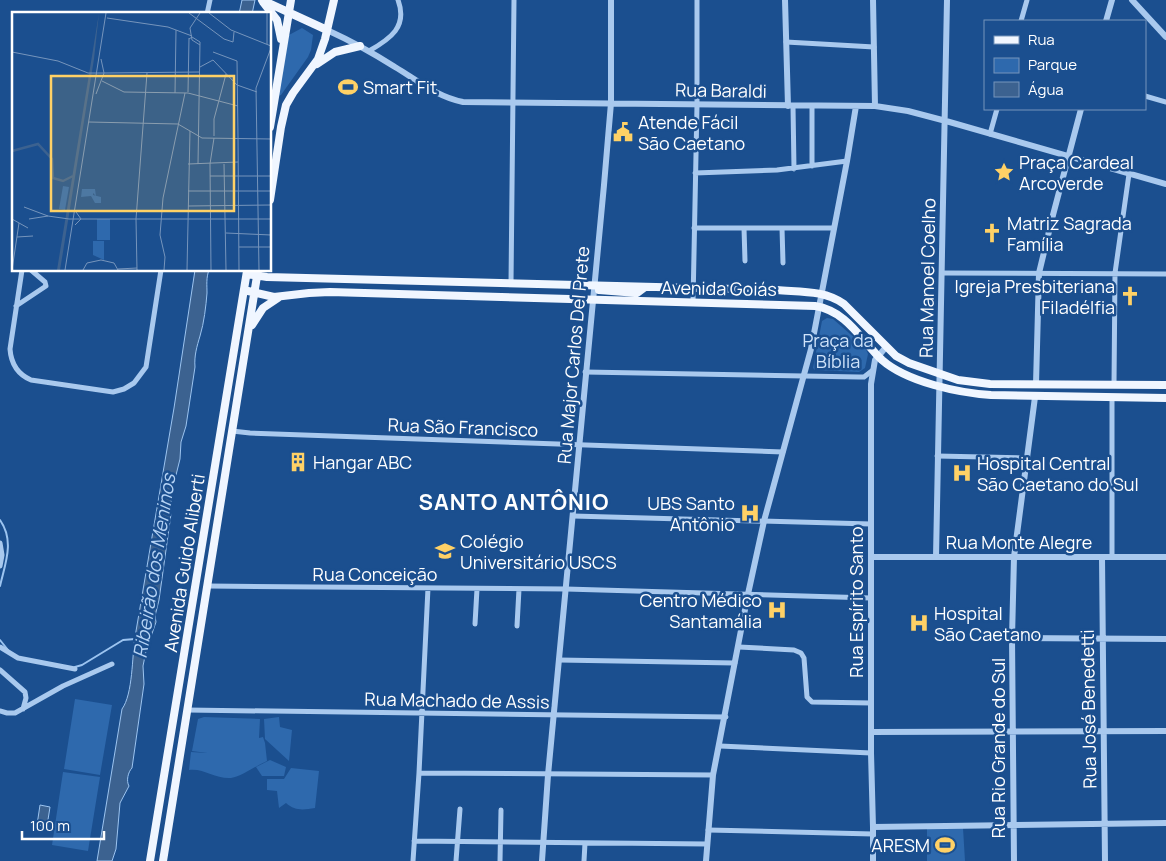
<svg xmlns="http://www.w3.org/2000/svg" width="1166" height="861" viewBox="0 0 1166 861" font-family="Manrope,sans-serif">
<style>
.green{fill:#2e69ad}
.water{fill:#3c6290;stroke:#9cc4f0}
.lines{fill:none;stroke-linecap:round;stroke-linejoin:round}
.stream{stroke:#9cc4f0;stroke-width:2}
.minor{stroke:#a9c9ee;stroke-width:5}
.tertiary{stroke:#a9c9ee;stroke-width:6}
.primary{stroke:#f0f6ff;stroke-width:8}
.labels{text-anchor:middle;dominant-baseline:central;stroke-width:5;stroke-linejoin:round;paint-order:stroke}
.poi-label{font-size:18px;fill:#fff;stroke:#1b4f8f;text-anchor:start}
.street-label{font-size:18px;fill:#fff;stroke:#1b4f8f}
.park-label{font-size:18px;fill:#cfe3fa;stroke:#1b4f8f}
.water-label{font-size:19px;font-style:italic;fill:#b5d3f5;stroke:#1b4f8f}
.district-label{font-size:22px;font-weight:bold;letter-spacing:1px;fill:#fff;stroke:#1b4f8f}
.inset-river{fill:none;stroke:#3c6290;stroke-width:2.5}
.inset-road{fill:none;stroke:#7695bc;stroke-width:1}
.view{fill:#ffd166;fill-opacity:0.15;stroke:#ffd166;stroke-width:2.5}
.inset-edge{fill:none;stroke:#fff;stroke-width:2.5}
</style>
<rect width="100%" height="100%" fill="#1b4f8f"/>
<path class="green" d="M302 28 313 35 311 50 308 57 281 95 278 96 289 35Z
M827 318 833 319 865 347 868 354 865 368 859 372 815 370 813 368 822 321Z
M75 699 112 705 100 775 64 769Z
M204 717 260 719 259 738 263 737 265 743 267 761C255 766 243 776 231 778 215 779 204 768 189 770L191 752 207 753 192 751 198 719Z
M279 717 280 727 292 730 289 761 265 739 264 719Z
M270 760 286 767 284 776H262L256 767Z
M291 768 319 771 315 808C303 810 295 811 286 803L279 808 277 791 267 790V779H284Z
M63 772 100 777 88 851 52 845Z
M963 828 965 861H927V829Z"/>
<path class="water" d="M242 0H255L252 14H239Z
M195 270H209C206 278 207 285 207 293 206 306 204 323 200 336 197 346 194 356 195 367L186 426 181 442 180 459 171 495V514L159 600 155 616 156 622 146 651 143 666 144 684 132 768C128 772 126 781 129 786L120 803 116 849 112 861H97L122 709C133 694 132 656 135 637L174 408Z
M40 805 50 807 47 826 37 825Z"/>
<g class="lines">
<path class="stream" d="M0 520C15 541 5 564 0 586
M0 640 8 650
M75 667 82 665 123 640 135 639"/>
<path class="minor" d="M207 14 210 0
M1021 21 1027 0
M786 42 874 47
M369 51C390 39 408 27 398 0
M1145 96 1166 102
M793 106 794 169
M812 106V166
M990 134 997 109
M695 173 777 170 847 161
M694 228H834
M744 228 745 261
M782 228 783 263
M22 270 10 349C11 363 17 374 31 380L113 392 124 389 134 383 146 367 161 270
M942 273 1166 274
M511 283 514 0
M693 303 697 105V0
M16 306 46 286 45 282 31 270
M585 372 859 377H864L873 370
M1114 384 1115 273 1129 174
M1112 398V557
M232 431 250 433 783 452
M937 456 1027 458
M573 516 871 524
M0 543 2 555 0 566
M208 586 566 589 871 598
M475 624 477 589
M517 626 519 589
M0 647 18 658 75 669
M739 647 794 650 801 653 804 658 807 697 812 702 871 703
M559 660 735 663
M0 670 25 692 26 698 23 709
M187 710 726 717
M0 711 7 713H15L63 686 112 664
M720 746 871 753
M419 773 713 775
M708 830 873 834
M414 841 707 844
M413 861 419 773 428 588
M456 861 460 809
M500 861 501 810
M584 861 585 843"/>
<path class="tertiary" d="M785 0 788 106
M873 0 875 106
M1132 0 1166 37
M1106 21 1112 0
M327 30C351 41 373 53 395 67 417 80 437 97 463 102L875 106 908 111 946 121 1166 184
M1036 384 1039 273 1053 215 1081 109
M871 557H1166
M936 557 947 0
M1102 557 1105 861
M1012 638 1166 639
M871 732 1166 731
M873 827 1166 823
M542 861 548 775 604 185 611 103V0
M706 861 713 775 748 594 764 521 811 349 847 161 856 106
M873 861V827L871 753V384L875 360 886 347
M1014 861 1012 638 1014 557 1035 397"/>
<path class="primary" d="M262 0 327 30
M263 2 277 20 281 39
M317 64 335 52 360 46
M270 127 291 0
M270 200 281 127 286 105 293 93 318 59 325 39 334 0
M247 274 267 277 777 290C800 292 825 290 844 304L896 356 909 363 958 380 990 384 1166 385
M244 290 274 297 309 293 330 292 815 306C847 311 861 340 882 360 907 382 959 393 991 395L1166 398
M599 290 637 293 645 287
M252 325 263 308 278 298
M150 861 247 271
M163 861 258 270"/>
</g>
<defs>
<symbol id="stadium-bare" viewBox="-9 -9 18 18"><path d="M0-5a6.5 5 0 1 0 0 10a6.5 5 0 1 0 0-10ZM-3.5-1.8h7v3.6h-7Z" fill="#ffd166" stroke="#1b4f8f" stroke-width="2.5" paint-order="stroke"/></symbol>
<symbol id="civic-bare" viewBox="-9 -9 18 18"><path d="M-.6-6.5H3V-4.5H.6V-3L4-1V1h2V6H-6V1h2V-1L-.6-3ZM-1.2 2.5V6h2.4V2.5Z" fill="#ffd166" stroke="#1b4f8f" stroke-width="2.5" paint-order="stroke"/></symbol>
<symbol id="sight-bare" viewBox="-9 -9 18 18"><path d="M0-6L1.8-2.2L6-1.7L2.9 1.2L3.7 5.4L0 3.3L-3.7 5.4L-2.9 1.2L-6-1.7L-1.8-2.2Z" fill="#ffd166" stroke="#1b4f8f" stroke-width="2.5" paint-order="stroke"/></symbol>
<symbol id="church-bare" viewBox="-9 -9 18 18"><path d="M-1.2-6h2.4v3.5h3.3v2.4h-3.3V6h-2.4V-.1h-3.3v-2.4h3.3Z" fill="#ffd166" stroke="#1b4f8f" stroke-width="2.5" paint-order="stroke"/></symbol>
<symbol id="building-bare" viewBox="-9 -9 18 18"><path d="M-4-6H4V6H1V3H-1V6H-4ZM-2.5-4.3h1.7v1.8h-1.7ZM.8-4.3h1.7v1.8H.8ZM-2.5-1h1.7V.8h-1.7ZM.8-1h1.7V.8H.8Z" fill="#ffd166" stroke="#1b4f8f" stroke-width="2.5" paint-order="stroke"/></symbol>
<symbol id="hospital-bare" viewBox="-9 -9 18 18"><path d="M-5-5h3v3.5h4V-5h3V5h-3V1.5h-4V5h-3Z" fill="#ffd166" stroke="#1b4f8f" stroke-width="2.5" paint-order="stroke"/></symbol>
<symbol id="university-bare" viewBox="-9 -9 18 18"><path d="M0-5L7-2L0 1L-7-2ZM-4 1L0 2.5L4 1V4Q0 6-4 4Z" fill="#ffd166" stroke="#1b4f8f" stroke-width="2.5" paint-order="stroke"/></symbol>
</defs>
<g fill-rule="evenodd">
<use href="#stadium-bare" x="334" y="73" width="28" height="28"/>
<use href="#civic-bare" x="609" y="118" width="28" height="28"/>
<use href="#sight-bare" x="990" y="158" width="28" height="28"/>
<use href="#church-bare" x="978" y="219" width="28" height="28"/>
<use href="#church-bare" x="1116" y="282" width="28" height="28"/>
<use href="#building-bare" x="284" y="448" width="28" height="28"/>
<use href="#hospital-bare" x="948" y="459" width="28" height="28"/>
<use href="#hospital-bare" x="736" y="499" width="28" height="28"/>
<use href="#university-bare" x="431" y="537" width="28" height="28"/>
<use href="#hospital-bare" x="763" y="596" width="28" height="28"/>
<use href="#hospital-bare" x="905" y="609" width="28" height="28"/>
<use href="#stadium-bare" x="931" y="831" width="28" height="28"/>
</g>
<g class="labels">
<g class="poi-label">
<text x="363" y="87">Smart Fit</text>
<text x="638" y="122">Atende Fácil<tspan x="638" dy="21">São Caetano</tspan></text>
<text x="1019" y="162">Praça Cardeal<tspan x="1019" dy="21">Arcoverde</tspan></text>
<text x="1007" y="223">Matriz Sagrada<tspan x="1007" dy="21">Família</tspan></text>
<text x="1115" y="286" text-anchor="end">Igreja Presbiteriana<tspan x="1115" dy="21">Filadélfia</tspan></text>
<text x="313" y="462">Hangar ABC</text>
<text x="977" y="463">Hospital Central<tspan x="977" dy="21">São Caetano do Sul</tspan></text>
<text x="735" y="503" text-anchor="end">UBS Santo<tspan x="735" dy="21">Antônio</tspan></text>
<text x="460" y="541">Colégio<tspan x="460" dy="21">Universitário USCS</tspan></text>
<text x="762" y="600" text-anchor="end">Centro Médico<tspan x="762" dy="21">Santamália</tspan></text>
<text x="934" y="613">Hospital<tspan x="934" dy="21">São Caetano</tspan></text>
<text x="930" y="845" text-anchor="end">ARESM</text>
</g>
<g class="street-label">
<text transform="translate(721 90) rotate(1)">Rua Baraldi</text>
<text transform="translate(927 278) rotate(-89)">Rua Manoel Coelho</text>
<text transform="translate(719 288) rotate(1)">Avenida Goiás</text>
<text transform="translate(573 355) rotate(-85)">Rua Major Carlos Del Prete</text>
<text transform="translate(463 427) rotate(2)">Rua São Francisco</text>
<text x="1019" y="542">Rua Monte Alegre</text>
<text transform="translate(184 563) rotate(-81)">Avenida Guido Aliberti</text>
<text x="375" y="574">Rua Conceição</text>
<text transform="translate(856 602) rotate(-90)">Rua Espírito Santo</text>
<text transform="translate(457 700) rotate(1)">Rua Machado de Assis</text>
<text transform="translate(1088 709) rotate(-91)">Rua José Benedetti</text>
<text transform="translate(998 748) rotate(-90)">Rua Rio Grande do Sul</text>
</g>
<g class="park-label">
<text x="838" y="340">Praça da<tspan x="838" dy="21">Bíblia</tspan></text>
</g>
<g class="water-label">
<text transform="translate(154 566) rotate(-81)">Ribeirão dos Meninos</text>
</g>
<g class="district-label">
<text x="514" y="502">SANTO ANTÔNIO</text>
</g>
</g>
<g transform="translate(12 12)">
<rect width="259" height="259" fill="#1b4f8f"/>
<path d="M51 174 57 175 53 198 47 197ZM70 177H83L84 184 81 181V183L89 185V191H83L79 184 69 185ZM85 207H98V228H85ZM81 229H92V248L81 243Z" fill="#2e69ad"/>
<path d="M87 1 82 47 51 240 48 258H45Z" fill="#3c6290"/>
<path class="inset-river" d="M0 139 26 132 40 147 41 166 51 169 61 164"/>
<path class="inset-road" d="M177 1 212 27 221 30 222 20M188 1 178 16 180 28 188 33M197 1 219 18 259 34M255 1V32M95 6 156 15 180 24M177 27 180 25 188 30 186 152M0 40 46 49 76 61H92M201 40 225 49 226 125M188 55 201 48 225 73 245 80M92 61 188 60M90 69 112 80 176 81 226 94M176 80 177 26M163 81 164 18M84 82 92 61 89 47M77 110 166 112 190 126 259 127M202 124V107L214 62M226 125 227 258M176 152 226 150M212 152 214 258M198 164H259M176 179H259M176 194 259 193M12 195 36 204 57 207H259M0 207 16 216M17 207 36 204M63 213 69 207 64 200M214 221 259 223M5 225 21 224M227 235H259M106 257 125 256M0 258 7 211M53 258 94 1M71 258 75 251 89 248 102 251 106 258M125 258 124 207 135 61M152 258 153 245 148 223 151 186 173 81M175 258 178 119M199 258 198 152 202 126M247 258 244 76 259 36"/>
<path class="view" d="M39 64H222V199H39Z"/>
<rect width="259" height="259" class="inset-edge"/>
</g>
<rect x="984" y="20" width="162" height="90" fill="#1b4f8f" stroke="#7695bc"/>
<rect x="994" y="36" width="25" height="8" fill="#f0f6ff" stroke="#7695bc"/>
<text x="1028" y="45" font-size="15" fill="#ffffff">Rua</text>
<rect x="994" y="58" width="25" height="15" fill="#2e69ad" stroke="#7695bc"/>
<text x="1028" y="70" font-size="15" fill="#ffffff">Parque</text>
<rect x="994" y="82" width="25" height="15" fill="#3c6290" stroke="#7695bc"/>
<text x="1028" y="95" font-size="15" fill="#ffffff">Água</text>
<path d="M22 831v8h82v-8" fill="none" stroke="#ffffff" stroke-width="2.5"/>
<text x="30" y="831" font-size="15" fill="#ffffff" stroke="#1b4f8f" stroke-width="4" paint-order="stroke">100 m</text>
</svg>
